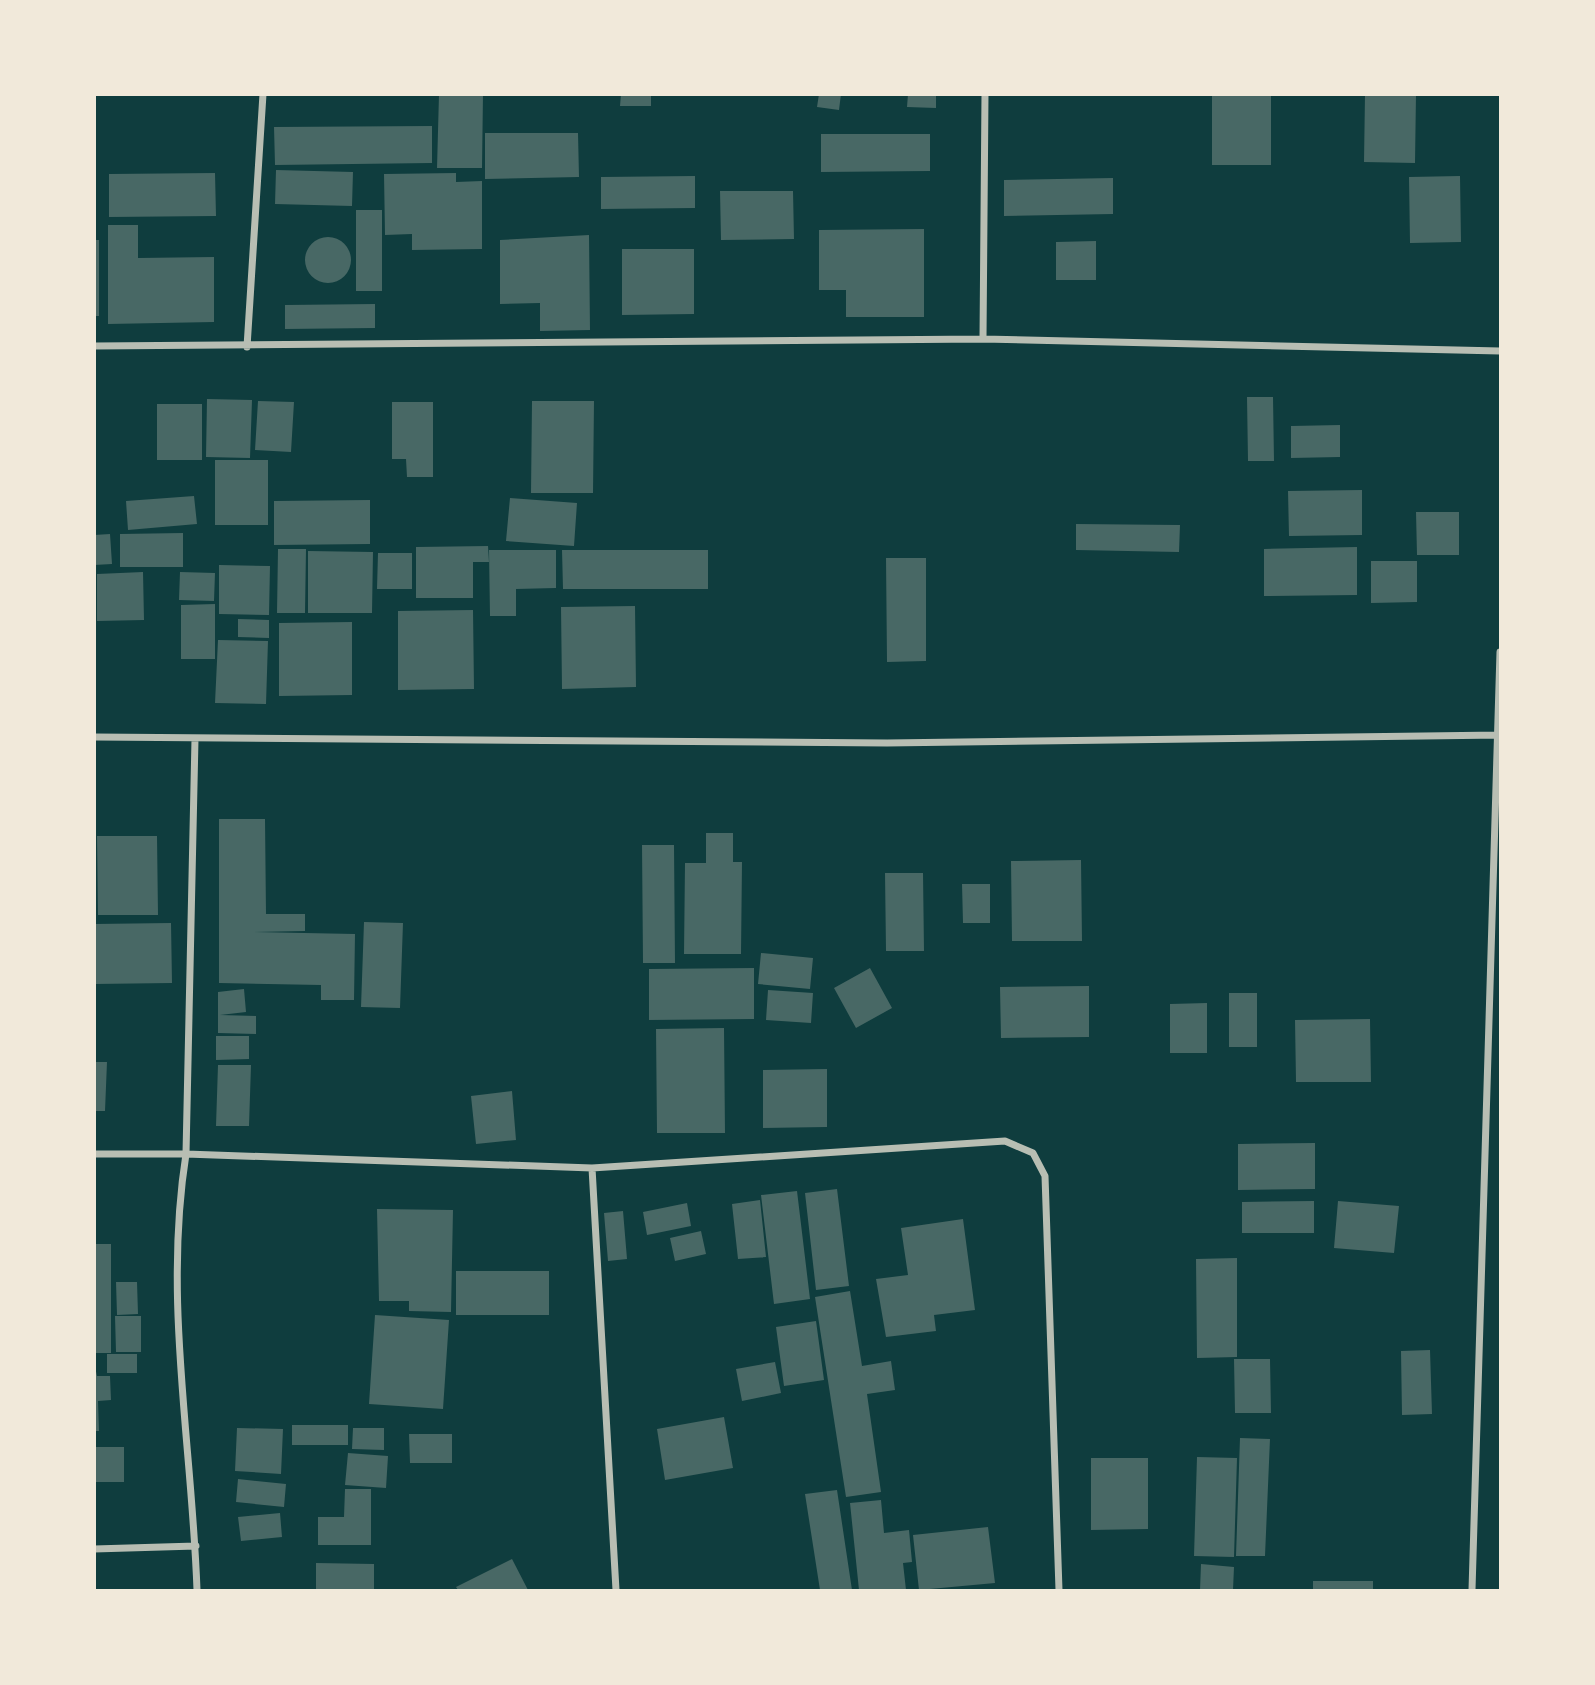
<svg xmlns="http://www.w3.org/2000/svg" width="1595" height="1685" viewBox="0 0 1595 1685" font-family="Signika,sans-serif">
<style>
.building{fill:#486865}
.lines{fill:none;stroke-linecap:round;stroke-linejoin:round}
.minor{stroke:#b8beb3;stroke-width:7}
</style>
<rect width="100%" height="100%" fill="#0f3d3e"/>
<path class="building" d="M439 94H483L482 168H437Z
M621 94H651V106H620Z
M819 94H841L839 110 817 107Z
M908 94H936V108L907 107Z
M1212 94H1271V165H1212Z
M1365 94H1416L1415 163 1364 162Z
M432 126V163L275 165 274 127Z
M485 133H578L579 177 485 179Z
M821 134H930V171L821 172Z
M276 170 353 172 352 206 275 204Z
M215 173 216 216 109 217V174Z
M456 173V182L482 181V249L412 250V234L385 235 384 174Z
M695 176V208L601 209V177Z
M1460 176 1461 242 1410 243 1409 177Z
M1113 178V214L1004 216V180Z
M720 191H793L794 239 721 240Z
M356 210H382V291H356Z
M108 225H138V258L214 257V322L108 324Z
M924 229V317H846V290H819V230Z
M589 235 590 330 540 331V303L500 304V240Z
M305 260a23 23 0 1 1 46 0a23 23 0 1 1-46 0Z
M94 240H99V316H94Z
M1096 241V280H1056V242Z
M622 249H694V314L622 315Z
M375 304V328L285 329V305Z
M1247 397H1273L1274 461H1248Z
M207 399 252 400 250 458 206 457Z
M258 401 294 402 291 452 255 450Z
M532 401H594L593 493H531Z
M392 402H433V477H407L406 459H392Z
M157 404H202V460H157Z
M1340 425V457L1291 458V426Z
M215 460H268V525H215Z
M1362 490V535L1289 536 1288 491Z
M194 496 197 524 128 530 126 501Z
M510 498 577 503 574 546 506 541Z
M370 500V544L274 545V501Z
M1416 512H1459V555H1417Z
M1076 524 1180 525 1179 552 1076 550Z
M183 533V567H120V534Z
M110 534 112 564 94 565V535Z
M488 546 489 562H473V598H416V547Z
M1357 547V595L1264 596V549Z
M278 549H306L305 613H277Z
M489 550H556V588L516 589V616H490Z
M562 550H708V589H563Z
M308 551 373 552 372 613H308Z
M378 553H412V589H377Z
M886 558H926V661L887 662Z
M1371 561H1417V602L1371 603Z
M219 565 270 566 269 615 219 614Z
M143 572 144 620 97 621V574Z
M180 572 215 573 214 601 179 600Z
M215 604V659H181V605Z
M635 606 636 687 562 689 561 607Z
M473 610 474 689 398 690V611Z
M238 619 269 620V638L238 637Z
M352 622V695L279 696V623Z
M218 640 268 641 266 704 215 703Z
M219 819H265L266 914H305V931L252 932 355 934 354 1000H321V985L219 983Z
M706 833H733V862H742L741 954H684L685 863H706Z
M97 836H157L158 915H98Z
M642 845H674L675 963H643Z
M1081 860 1082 941H1012L1011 861Z
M885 873H923L924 951H886Z
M962 884H990V923H963Z
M364 922 403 923 400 1008 361 1007Z
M171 923 172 983 94 984V924Z
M761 953 813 958 810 989 758 984Z
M754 968V1019L649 1020V969Z
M870 968 892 1008 856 1028 834 988Z
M1089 986V1037L1001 1038 1000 987Z
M244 989 246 1012 220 1015 256 1016V1034L218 1033V992Z
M768 990 813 993 811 1023 766 1020Z
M1229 993H1257V1047H1229Z
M1207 1003V1053H1170V1004Z
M1370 1019 1371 1082H1296L1295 1020Z
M724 1028 725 1133H657L656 1029Z
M216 1036H249V1059L216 1060Z
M94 1062H107L105 1111H94Z
M218 1065H251L249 1126H216Z
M827 1069V1127L763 1128V1070Z
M512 1091 516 1140 476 1144 471 1096Z
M1315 1143V1189L1238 1190V1144Z
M837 1189 849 1286 816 1290 805 1193Z
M797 1191 810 1299 774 1304 761 1195Z
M760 1200 766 1257 738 1259 732 1204Z
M1314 1201V1233H1242V1202Z
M1338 1201 1399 1206 1394 1253 1334 1248Z
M687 1203 691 1226 647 1235 643 1212Z
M377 1209 453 1210 451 1312 409 1311V1301H379Z
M623 1211 627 1259 608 1261 604 1213Z
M963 1219 975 1310 934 1315 936 1331 886 1337 876 1279 908 1275 901 1228Z
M701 1231 706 1254 675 1261 670 1238Z
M94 1244H111V1353H94Z
M1237 1258V1357L1197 1358 1196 1259Z
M456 1271H549V1315H456Z
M116 1282H137L138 1314 117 1315Z
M850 1291 862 1366 891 1361 895 1390 867 1394 881 1492 846 1497 815 1297Z
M375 1315 449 1320 443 1409 369 1404Z
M115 1316H141V1352H116Z
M816 1321 824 1380 784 1386 776 1327Z
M1430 1350 1432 1414 1402 1415 1401 1351Z
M107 1354H137V1373H107Z
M1234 1359H1270L1271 1413H1235Z
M94 1362 97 1376H110L111 1400 98 1401 99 1431H94Z
M775 1362 781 1393 742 1401 736 1369Z
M724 1417 733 1468 665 1480 657 1429Z
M292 1425H348V1445H292Z
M237 1428 283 1429 281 1474 235 1471Z
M353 1428H384V1450L352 1449Z
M409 1434H452V1463H410Z
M1240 1438 1270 1439 1265 1556H1236Z
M94 1447H124V1482H94Z
M348 1453 388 1456 386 1488 345 1485Z
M1197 1457 1237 1458 1234 1557 1194 1556Z
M1091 1458H1148V1529L1091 1530Z
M238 1479 286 1484 284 1507 236 1502Z
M345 1489H371V1545H318V1517H344Z
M837 1490 852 1590H820L805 1494Z
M881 1500 884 1533 909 1530 912 1562 903 1563 906 1590H859L850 1503Z
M280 1513 282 1537 241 1541 238 1517Z
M988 1527 995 1583 919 1590 913 1535Z
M512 1559 528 1590H458L456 1587Z
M316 1563 374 1564V1590H316Z
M1201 1564 1234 1567 1233 1590H1200Z
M1313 1581H1373V1590H1313Z"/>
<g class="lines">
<path class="minor" d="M983 339 985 94
M94 346 983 339 1500 351
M247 347 263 94
M94 737 887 743 1500 735
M195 739 186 1154C163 1300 192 1444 197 1590
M94 1154H186L592 1168 1005 1141 1033 1153 1045 1176 1059 1590
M592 1168 616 1590
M94 1549 196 1546
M1472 1590 1500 652"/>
</g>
<rect width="1595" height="1685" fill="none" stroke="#f1e9da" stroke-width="192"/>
</svg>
